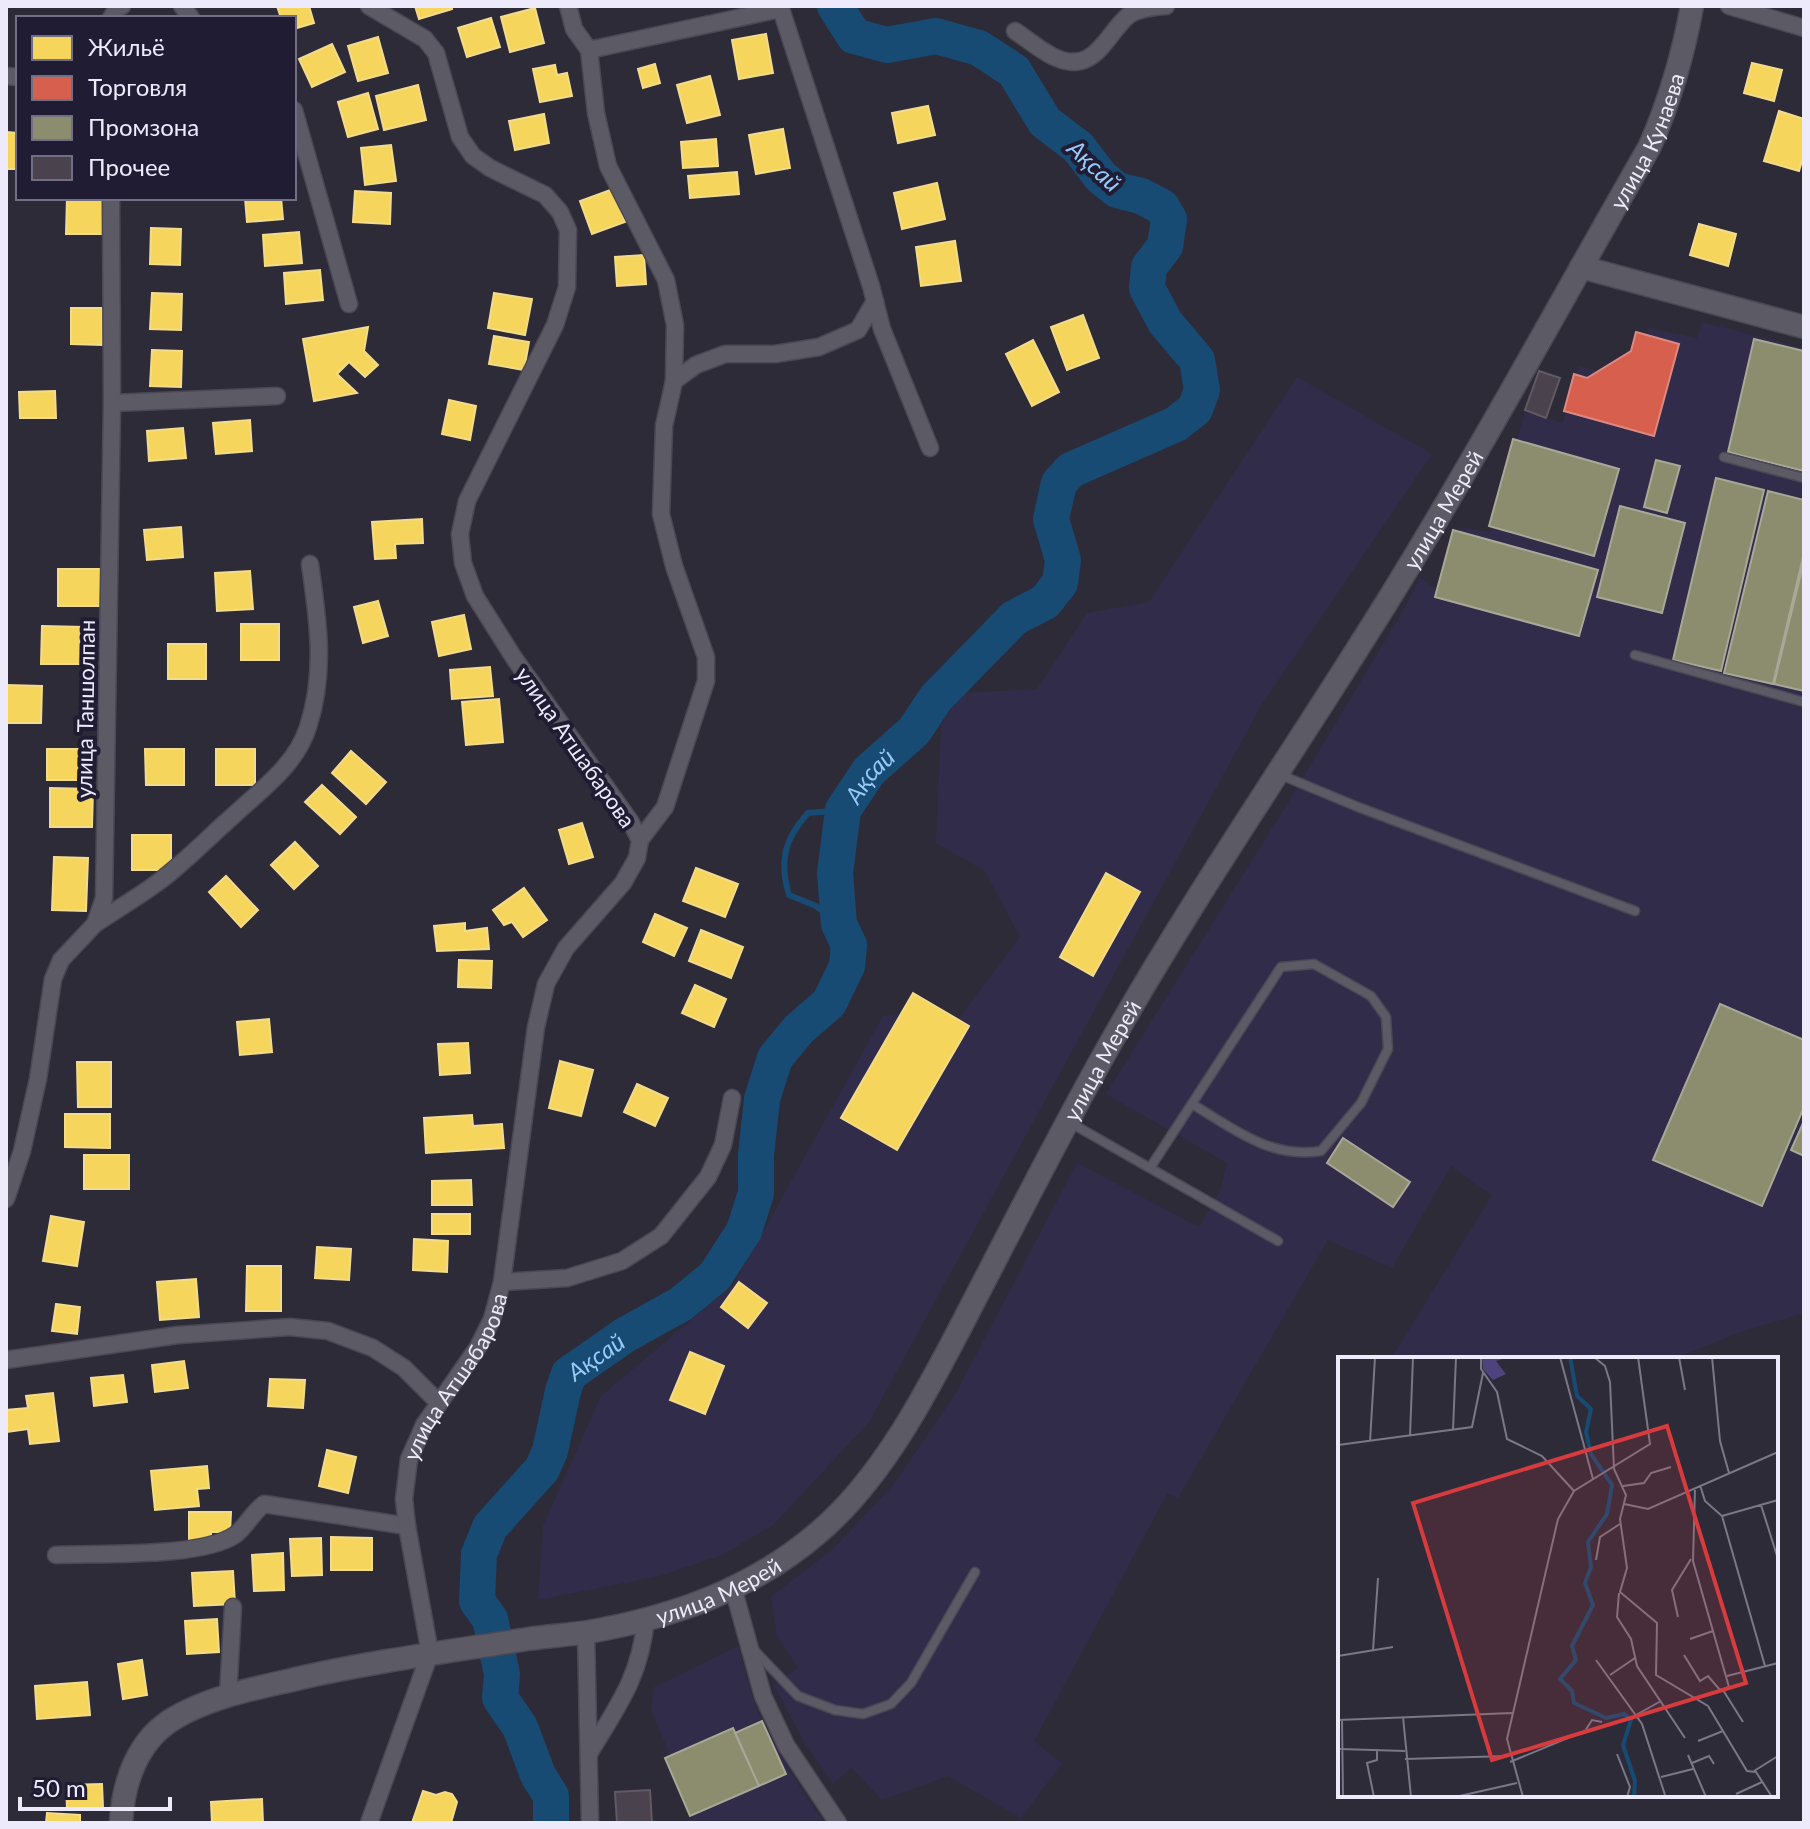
<svg xmlns="http://www.w3.org/2000/svg" width="1810" height="1829" viewBox="0 0 1810 1829" font-family="Lato,sans-serif">
<style>
.built{fill:#312c49}
.homes{fill:#f6d55c;stroke:#f3db8c;stroke-width:2}
.shops{fill:#d6604d;stroke:#dd8981;stroke-width:2}
.industry{fill:#8c8c6e;stroke:#a9a898;stroke-width:2}
.lines{fill:none;stroke-linecap:round;stroke-linejoin:round}
.stream{stroke:#174b74;stroke-width:6}
.river{stroke:#174b74;stroke-width:36}
.building{fill:#4a434d;stroke:#615963;stroke-width:2}
.service-casing{stroke:#4a4854;stroke-width:11}
.minor-casing{stroke:#4a4854;stroke-width:19}
.secondary-casing{stroke:#4a4854;stroke-width:25}
.service{stroke:#5c5a65;stroke-width:8}
.minor{stroke:#5c5a65;stroke-width:16}
.secondary{stroke:#5c5a65;stroke-width:22}
.labels{text-anchor:middle;dominant-baseline:central;stroke-width:8;stroke-linejoin:round;paint-order:stroke}
.street-label{font-size:22px;fill:#eceafb;stroke:#201c34}
.water-label{font-size:24px;font-style:italic;fill:#96cbfb;stroke:#201c34}
.inset-river{fill:none;stroke:#174b74;stroke-width:4}
.inset-road{fill:none;stroke:#7a7787;stroke-width:2}
.view{fill:#d83b3d;fill-opacity:0.15;stroke:#d83b3d;stroke-width:4}
.inset-edge{fill:none;stroke:#eceafb;stroke-width:4}
</style>
<rect width="100%" height="100%" fill="#2e2b39"/>
<path class="built" d="M1702 322 1804 348V1313L1744 1331 1673 1359H1391L1492 1195 1451 1166 1392 1268 1328 1240 1178 1498 1167 1494 1034 1741 1062 1763 1021 1818 948 1776 882 1800 851 1768 833 1784 804 1742 774 1685 798 1668 777 1636 771 1597 833 1549 894 1484 956 1393 1077 1163 1199 1227 1220 1191 1227 1163 1106 1094 1283 811 1400 616 1420 578 1445 596 1461 527 1490 532 1525 412 1563 423 1579 366 1605 373 1644 343 1648 328 1697 338Z
M1297 377 1432 454 1262 704 869 1422 773 1525 722 1555 660 1576 538 1600 543 1526 601 1396 734 1284 883 1016 923 1013 951 1029 1020 937 985 871 936 843 941 726 961 693 1037 689 1087 613 1149 602Z
M738 1646 755 1706 791 1773 824 1823H685L695 1816 651 1709 654 1687Z"/>
<path class="homes" d="M277 6H309L314 23 294 29V18H281Z
M415 6H451L452 9 419 19Z
M535 8 544 43 510 52 501 17Z
M491 18 500 47 467 57 458 28Z
M766 34 773 73 739 79 732 40Z
M378 37 388 73 358 81 348 46Z
M332 44 345 72 312 87 299 59Z
M1752 63 1782 70 1774 101 1744 93Z
M655 64 660 83 643 88 638 69Z
M555 65 557 75 567 73 572 96 540 102 533 69Z
M710 76 720 115 687 123 677 85Z
M418 85 426 120 384 130 376 96Z
M368 93 378 129 348 137 338 102Z
M928 106 935 135 898 143 892 113Z
M1779 111 1804 119V154L1799 171 1764 161Z
M544 114 549 143 515 150 509 121Z
M783 129 790 168 756 174 749 135Z
M6 132 18 133V169H6Z
M716 139 718 166 683 168 681 142Z
M391 145 396 181 365 185 361 148Z
M737 172 739 194 690 198 688 176Z
M937 183 945 219 902 229 894 193Z
M613 189 625 222 592 234 580 201Z
M355 191 391 193 390 224 353 222Z
M67 198H103L102 234H66Z
M245 198H281L283 219 247 222Z
M1699 224 1736 234 1728 266 1690 255Z
M151 228 181 229 180 265 150 264Z
M299 232 302 263 265 266 263 235Z
M955 241 961 281 921 286 916 247Z
M644 255 646 284 617 286 615 257Z
M320 270 323 300 286 304 284 273Z
M152 293 182 294 181 330 150 329Z
M494 293 532 299 525 335 488 328Z
M71 308H102V345L71 344Z
M1083 315 1099 358 1067 370 1051 327Z
M368 327 364 351 378 365 365 377 349 362 337 374 357 393 314 401 303 339Z
M494 336 529 342 524 370 489 364Z
M1033 340 1059 392 1032 406 1006 354Z
M152 350 182 351 181 387 150 386Z
M55 391 56 418H20L19 392Z
M449 400 476 406 470 440 442 434Z
M250 420 252 451 216 454 213 423Z
M183 428 186 458 149 461 147 431Z
M422 519 423 543 395 544 396 558 375 559 372 522Z
M181 527 183 557 147 560 144 530Z
M58 569H100V606H58Z
M250 571 253 609 217 611 215 573Z
M378 601 388 636 363 643 354 607Z
M464 615 471 649 439 656 432 622Z
M241 624H279V660H241Z
M42 626 84 627 83 664H41Z
M168 644H206V679H168Z
M490 667 493 696 452 699 450 670Z
M6 685 42 686 41 723H6Z
M499 699 503 742 466 745 462 702Z
M47 749H84V780H47Z
M145 749H184V785H146Z
M216 749H255V785H216Z
M351 751 386 782 366 804 332 773Z
M322 785 356 817 340 834 305 802Z
M50 788 93 789 92 827H50Z
M582 823 593 857 569 864 559 830Z
M132 835H171V870H132Z
M295 842 318 866 294 889 271 865Z
M54 857 88 858 86 911 52 910Z
M696 868 738 884 725 917 683 901Z
M1106 873 1140 892 1093 976 1060 957Z
M226 876 258 910 241 927 209 892Z
M524 888 547 920 523 937 512 922 504 925 493 910Z
M655 914 687 928 674 956 643 942Z
M465 923V931L487 928 489 949 437 951 434 926Z
M701 930 743 947 731 978 689 961Z
M459 960 492 961 491 988 458 987Z
M695 985 726 999 714 1027 682 1013Z
M913 993 969 1026 897 1150 841 1118Z
M269 1019 272 1052 240 1055 237 1022Z
M468 1043 470 1073 440 1075 438 1044Z
M560 1061 593 1070 581 1116 549 1108Z
M77 1062H111V1107H78Z
M637 1084 668 1098 655 1126 624 1112Z
M65 1114H110V1148L65 1147Z
M472 1115 473 1126 502 1124 504 1148 426 1153 424 1118Z
M84 1155H129V1189H84Z
M471 1180 472 1205H432V1181Z
M432 1214H470V1234H432Z
M51 1216 84 1222 77 1266 43 1261Z
M414 1239 448 1241 447 1272 413 1270Z
M317 1247 351 1249 349 1280 315 1278Z
M247 1266H281V1311H246Z
M196 1279 199 1317 160 1320 157 1282Z
M739 1282 767 1303 748 1328 721 1307Z
M56 1304 80 1307 77 1334 52 1331Z
M690 1352 724 1366 705 1414 670 1400Z
M184 1361 188 1388 155 1392 152 1365Z
M123 1375 127 1402 94 1406 91 1378Z
M270 1379 305 1380 303 1408 268 1406Z
M53 1393 59 1441 30 1444 28 1429 6 1432V1410L28 1408 26 1396Z
M327 1450 356 1457 348 1493 319 1486Z
M207 1466 209 1488 197 1489 199 1506 155 1510 151 1471Z
M189 1512H231L230 1532H211V1544H189Z
M331 1537 372 1538V1570H331Z
M321 1538 322 1575 292 1576 290 1539Z
M283 1553 284 1590 254 1591 252 1555Z
M233 1571 235 1604 194 1606 192 1573Z
M217 1619 219 1652 187 1654 185 1621Z
M142 1660 147 1695 123 1699 118 1664Z
M87 1682 90 1715 37 1719 35 1686Z
M102 1784 103 1808 67 1809 66 1785Z
M423 1791 436 1795 445 1792 452 1794 457 1802 451 1823H412Z
M262 1799 263 1823H212L211 1802Z
M47 1813 80 1815V1823H46Z"/>
<path class="shops" d="M1636 332 1679 344 1654 436 1564 411 1574 374 1587 378 1631 351Z"/>
<path class="industry" d="M1754 339 1804 351V471L1728 452Z
M1513 439 1619 469 1594 556 1489 526Z
M1656 460 1680 466 1667 513 1644 507Z
M1716 478 1764 490 1721 671 1673 660Z
M1768 491 1804 500V553L1773 684 1724 673Z
M1620 506 1685 523 1662 613 1597 597Z
M1453 530 1598 570 1579 636 1435 597Z
M1804 561V691L1774 684Z
M1720 1004 1804 1040V1107L1762 1206 1653 1160Z
M1804 1121V1156L1791 1150Z
M1343 1138 1410 1182 1393 1207 1327 1163Z
M762 1721 786 1774 759 1786 735 1733Z
M733 1728 759 1786 690 1816 665 1758Z"/>
<g class="lines">
<path class="stream" d="M839 924 816 906 789 895C779 862 784 839 808 813L843 810"/>
<path class="river" id="s1" d="M551 1823V1796L538 1775 520 1727 500 1698 502 1674 490 1619 477 1601 479 1554 490 1527 542 1469 550 1451 563 1391 569 1374 625 1335 681 1304 715 1276 744 1231 756 1193V1155L762 1099 775 1058 799 1029 829 1003 847 966 849 945 839 924 835 873 843 810 869 771 914 731 936 698 1014 618 1045 602 1060 583 1063 560 1051 519 1059 483 1071 470 1176 424 1195 409 1202 390 1197 360 1165 322 1147 288 1149 267 1165 246 1169 219 1162 207 1141 196 1117 190 1101 177 1078 147 1045 122 1014 71 979 48 936 36 887 45 854 36 835 6"/>
</g>
<path class="building" d="M1539 371 1560 378 1546 418 1525 410Z
M650 1790 652 1823H617L615 1792Z"/>
<g class="lines">
<defs>
<path id="service" d="M1724 457 1804 478
M1635 655 1804 702
M1281 775 1358 807 1635 911
M1069 1122 1278 1241
M1150 1168 1281 967 1314 964 1371 996 1386 1017 1388 1049 1361 1103 1321 1151C1270 1159 1234 1129 1192 1104
M754 1650 798 1696 835 1710 863 1714 891 1704 911 1683 975 1572"/>
<g id="minor">
<path d="M182 6 191 18"/>
<path d="M568 6 574 29 589 50 596 113 608 166 666 280 675 325 674 381 664 426 661 514 674 566 706 657V681L665 807 640 840"/>
<path d="M780 6 871 286 882 329 930 448"/>
<path d="M1729 6 1804 28"/>
<path d="M111 18 118 7 122 6"/>
<path d="M1015 31C1027 39 1039 49 1052 56 1095 78 1106 33 1129 15 1139 8 1154 7 1166 6"/>
<path d="M589 50 780 9"/>
<path d="M6 76 18 77"/>
<path d="M294 110 349 304"/>
<path d="M674 381 696 365 725 354H775L819 347 858 330 875 301"/>
<path d="M112 403 277 396"/>
<path d="M95 924C117 909 140 896 161 880 187 860 210 836 234 815 262 789 296 765 308 727 326 672 318 620 310 564"/>
<path d="M6 1199 22 1151 38 1079 53 979 61 960 95 924 104 898 112 403 111 198"/>
<path d="M502 1282 567 1278 622 1261 661 1236 708 1177 723 1145 732 1098"/>
<path d="M6 1360 178 1335 290 1327 328 1331 373 1348 404 1368 439 1403"/>
<path d="M56 1555C100 1553 201 1558 235 1535 245 1528 252 1513 264 1504L407 1526"/>
<path d="M734 1591 763 1696 786 1745 838 1823"/>
<path d="M586 1632 590 1823"/>
<path d="M228 1696 233 1607"/>
<path d="M590 1752C619 1704 640 1677 646 1619"/>
<path id="s2" d="M369 1823 430 1653 407 1526 404 1499 409 1459 424 1425 478 1347 492 1319 502 1282 536 1027 546 984 566 948 623 883 637 858 640 840 630 821 514 658 475 596 463 563 460 534 467 501 555 325 567 287 568 230 560 212 545 195 490 168 473 156 460 137 436 53 425 39 369 6"/>
</g>
<g id="secondary">
<path d="M1581 267 1804 327"/>
<path id="s3" d="M121 1823C123 1783 137 1741 173 1719 211 1696 258 1688 300 1678 375 1661 452 1651 528 1639 548 1636 568 1635 588 1632 674 1617 753 1589 819 1532 887 1474 933 1380 974 1301 1017 1218 1059 1135 1105 1053 1194 894 1299 745 1395 589 1484 444 1565 294 1650 146 1670 100 1683 56 1692 6"/>
</g>
</defs>
<use href="#service" class="service-casing"/>
<use href="#minor" class="minor-casing"/>
<use href="#secondary" class="secondary-casing"/>
<use href="#service" class="service"/>
<use href="#minor" class="minor"/>
<use href="#secondary" class="secondary"/>
</g>
<g class="labels">
<g class="street-label">
<text stroke="none"><textPath href="#s3" startOffset="2424">улица Кунаева</textPath></text>
<text stroke="none"><textPath href="#s3" startOffset="2002">улица Мерей</textPath></text>
<text transform="translate(85 709) rotate(-89)">улица Таншолпан</text>
<text transform="translate(576 747) rotate(55)">улица Атшабарова</text>
<text stroke="none"><textPath href="#s3" startOffset="1354">улица Мерей</textPath></text>
<text stroke="none"><textPath href="#s2" startOffset="472">улица Атшабарова</textPath></text>
<text stroke="none"><textPath href="#s3" startOffset="684">улица Мерей</textPath></text>
</g>
<g class="water-label">
<text transform="translate(1095 165) rotate(43)">Ақсай</text>
<text stroke="none"><textPath href="#s1" startOffset="1222">Ақсай</textPath></text>
<text stroke="none"><textPath href="#s1" startOffset="526">Ақсай</textPath></text>
</g>
</g>
<g transform="translate(1338 1357)">
<rect width="440" height="440" fill="#2e2b39"/>
<path d="M144 0H170L158 4 168 17 155 23 145 12Z" fill="#4f437d"/>
<path class="inset-river" d="M232 0 239 39 253 52 248 75 253 97 274 128 269 157 250 185 253 210 247 226 255 248 234 289 238 303 222 322 234 334 236 346 268 361 286 357 293 363 285 388 297 424 296 440"/>
<path class="inset-road" d="M143 0V12L159 35 169 82 204 99 236 134M222 0 255 122M256 0 267 9 272 25 276 112 288 138 282 162 289 211 282 235 319 266 318 318 370 349 409 414 418 415 434 440M341 0 347 33M374 0 382 84 391 116M115 73 118 0M72 79 75 0M32 85 37 0M0 88 134 70 145 16M362 128 367 144 384 159 427 309M285 129 306 126 313 116 333 110M286 147 310 152 440 95M423 148 440 202M384 159 440 143M258 203 262 180 282 167M281 236 279 260 293 282 299 309 347 381M340 260 334 233 353 202M352 282 375 274M35 293 40 221M346 298 362 324 370 319 382 333 391 330 355 204 357 131M0 299 55 290M258 303 304 367 327 438M272 318 297 301M389 319 440 306M385 333 405 365M298 358 323 344M65 360 73 440M4 362 5 440M0 363 174 356M360 384 385 374M2 392 67 394M279 397 292 430 289 440M350 398 368 440M67 402 170 399M172 405 247 374 254 363 264 365M354 406 371 399 376 407M416 414 440 399M323 420 355 412M398 437 424 425M36 440 29 406 39 403V392M117 440 179 426M185 440 169 382 220 162 236 134 312 87 300 0"/>
<path class="view" d="M329 69 408 326 154 403 75 146Z"/>
<rect width="440" height="440" class="inset-edge"/>
</g>
<rect width="1810" height="1829" fill="none" stroke="#eceafb" stroke-width="16"/>
<rect x="16" y="16" width="280" height="184" fill="#201c34" stroke="#726e84" stroke-width="2"/>
<rect x="32" y="36" width="40" height="24" fill="#f6d55c" stroke="#726e84" stroke-width="2"/>
<text x="88" y="56" font-size="24" fill="#eceafb">Жильё</text>
<rect x="32" y="76" width="40" height="24" fill="#d6604d" stroke="#726e84" stroke-width="2"/>
<text x="88" y="96" font-size="24" fill="#eceafb">Торговля</text>
<rect x="32" y="116" width="40" height="24" fill="#8c8c6e" stroke="#726e84" stroke-width="2"/>
<text x="88" y="136" font-size="24" fill="#eceafb">Промзона</text>
<rect x="32" y="156" width="40" height="24" fill="#4a434d" stroke="#726e84" stroke-width="2"/>
<text x="88" y="176" font-size="24" fill="#eceafb">Прочее</text>
<path d="M20 1797v12h150v-12" fill="none" stroke="#eceafb" stroke-width="4"/>
<text x="32" y="1797" font-size="24" fill="#eceafb" stroke="#201c34" stroke-width="6" paint-order="stroke">50 m</text>
</svg>
